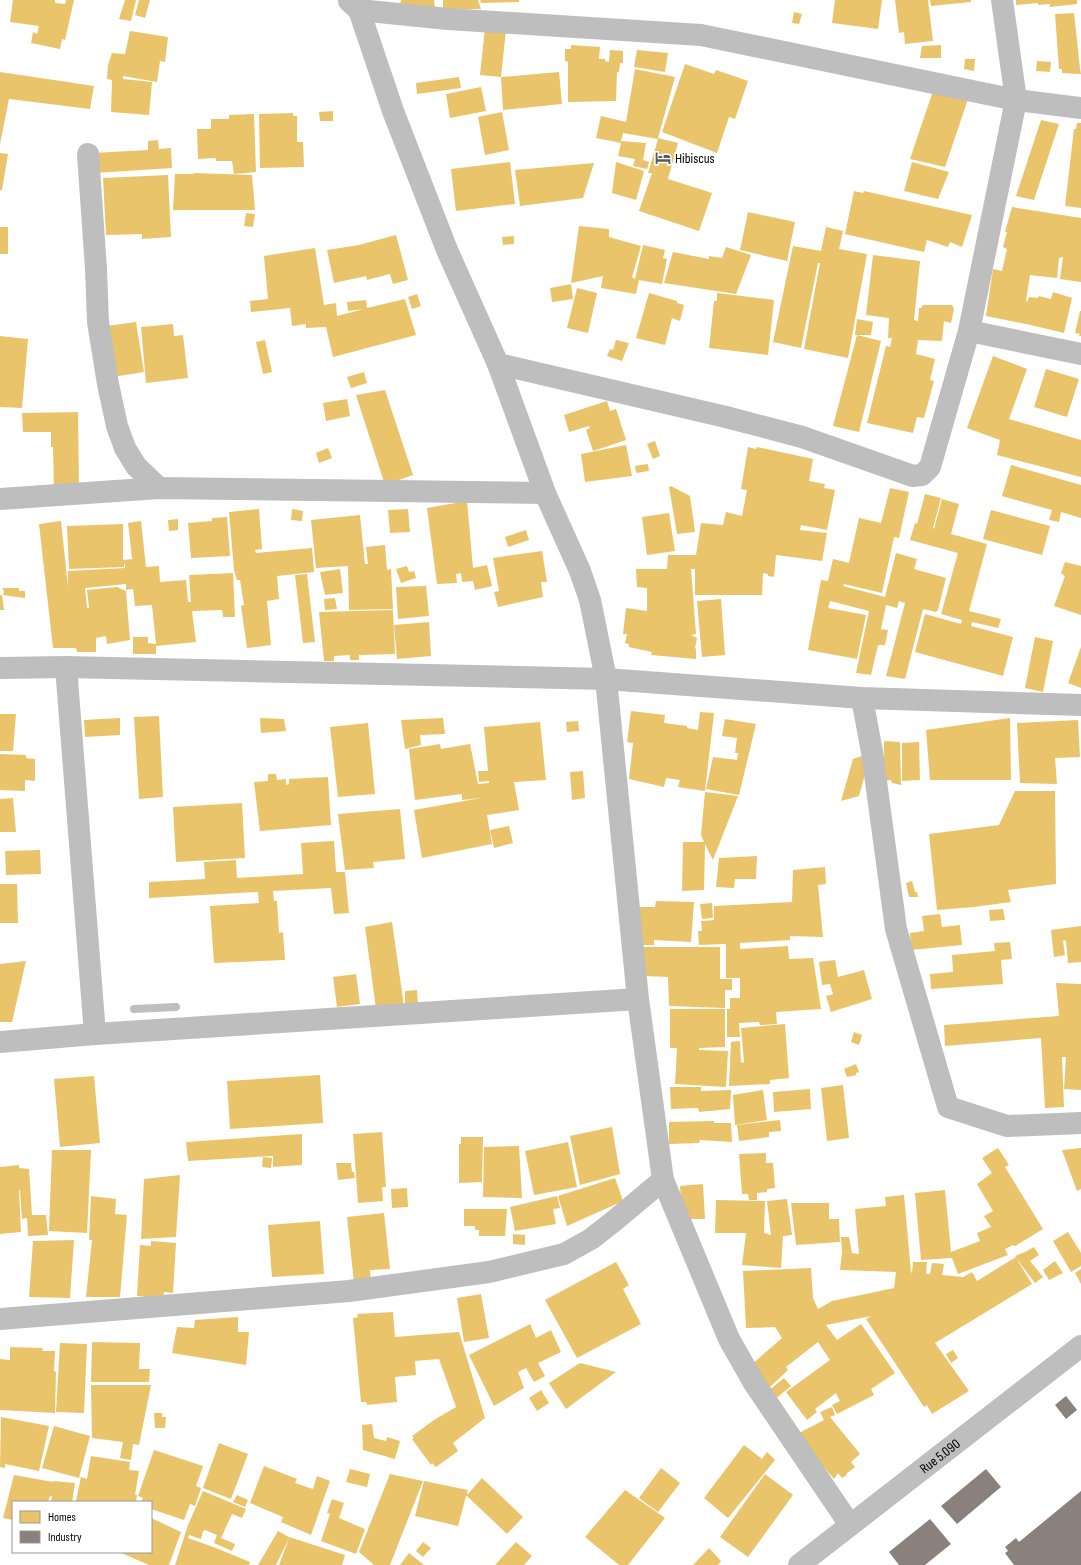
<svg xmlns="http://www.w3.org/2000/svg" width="1081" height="1565" viewBox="0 0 1081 1565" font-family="'Sofia Sans Condensed',sans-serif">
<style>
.homes{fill:#e9c46a}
.industry{fill:#8a817c}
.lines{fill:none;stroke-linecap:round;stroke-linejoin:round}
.stream{stroke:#bfbfbf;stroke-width:8}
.minor{stroke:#bebebe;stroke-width:22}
.labels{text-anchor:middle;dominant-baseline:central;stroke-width:4;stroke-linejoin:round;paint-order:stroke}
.poi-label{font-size:14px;fill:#000;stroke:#fff;text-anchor:start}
.street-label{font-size:14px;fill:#000;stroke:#fff}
</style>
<rect width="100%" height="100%" fill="#fff"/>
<path class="homes" d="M13 0H55V3L65 4 66 0H74L65 40 62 39 60 49 31 43 33 32 37 34 39 26 10 22Z
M125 0H136L131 21 119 19Z
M139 0H150L145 18 135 15Z
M401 0H434L435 7 400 6Z
M443 0H478L481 9H443Z
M480 0H519V2L481 3Z
M835 0H882L878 29 832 23Z
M895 0H928L933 41 905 44 904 32 899 33Z
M930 0H971V2L931 6Z
M1016 0H1077V4L1050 7V4L1038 5V3L1016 5Z
M794 12 802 14 799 24 792 23Z
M1074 13 1080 69 1081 74 1062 73V69H1059L1055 14Z
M485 28 506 30 501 77 480 75Z
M130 31 168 37 165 62 160 61 157 82 123 76V79L152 82 149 115 111 112 112 80 107 79 108 65 112 53 125 54Z
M571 45 600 47 599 59H605V61L609 62 610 50 623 51V63H620L619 72H617L616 101 568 102V62L565 61V49H571Z
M941 45V58H920L922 46Z
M637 50 668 53 665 72 634 67Z
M965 59H975L974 71 964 69Z
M1037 61 1051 62 1050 72 1036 71Z
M685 64 714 74 716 70 748 81 735 119 729 117 717 153 662 132Z
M635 69 675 77 658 138 678 143 668 179 712 193 699 231 639 211 652 173H648L658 139 623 133 621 141 646 143 643 160 649 162 647 169 633 166 635 159 618 156 621 143 596 138 601 116 626 122Z
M0 72 94 86 90 109 9 99 0 144Z
M559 72 562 104 503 110 501 77Z
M459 77 461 88 417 94 416 83Z
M481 87 486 111 450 118 446 94Z
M934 88 968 99 945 167 910 159Z
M333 111V121H320L319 112Z
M502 112 509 150 485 155 478 117Z
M293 113V116H297V142H303L304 167 260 168 259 114Z
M254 114 256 172 234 174 232 161H216V158L198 159 197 129H211V119H229V115Z
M1041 120 1059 124 1034 200 1016 196Z
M1077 123H1081V208L1065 206 1074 129H1076Z
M158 140 159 149 171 148 172 168 95 173 93 153 148 150V141Z
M0 153 8 154 2 190H0Z
M510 162 515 204 456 211 451 169Z
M616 162 644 171 636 200 612 193Z
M912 162 949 172 938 199 904 191Z
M594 163 583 198 520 206 515 170Z
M194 173 252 175 255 210H173L175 174H193Z
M168 175 171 237 142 239V234L106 235 103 178Z
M854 191 863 193 864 191 972 215 962 247 950 242 948 247 927 240 924 252 845 234Z
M1012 207 1081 218V282L1060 279 1063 257 1059 258 1057 278 1030 275 1026 301 1027 302 1029 297 1038 298 1039 296 1051 299 1053 292 1072 298 1064 333 1031 325 986 316 993 269 1002 271 1007 249 1003 247 1007 232H1005Z
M748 212 795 222 787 261 740 250Z
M246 213 255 214 253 227 244 226Z
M579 226 609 229V237L641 246 632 277 635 279 643 245 665 250 663 258 667 259 662 284 639 280 636 294 601 288 603 276 571 283Z
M0 227H8V254H0Z
M826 227 843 231 839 249 867 254 848 358 804 349 820 263H818L801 348 773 342 793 246 821 251Z
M396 235 408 280 393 284 390 274 367 280 366 276 334 283 327 250 359 245Z
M514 236V244L503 245 502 237Z
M726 247 751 255 736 294 664 283 673 252 709 259V256L722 258Z
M315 248 324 305 336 303 337 316 364 309 348 311 347 302 366 300 367 308 405 299 416 335 333 357 326 327 306 328V324L292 326 290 308 251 312 250 301 268 299 264 256Z
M873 255 920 261 914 320 918 321 919 308H921L923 305H952L954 309 951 323 944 321 942 341 918 340 916 354 935 359 930 380 934 381 924 418 917 417 913 433 867 423 886 346 890 347 892 338H888L889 318 866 315Z
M571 284 573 299 552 302 550 288Z
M577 288 597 293 588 333 567 328Z
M649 293 677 301V303L684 305 680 321 672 318 665 345 636 338Z
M717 293 774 300 768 355 709 348 714 301H717Z
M417 294 421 306 412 309 408 297Z
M1080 311H1081V336H1079L1080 334 1075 333Z
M857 319 873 322 871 335H857L881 341 859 432 833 426 857 335H855Z
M136 322 144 372 112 377 107 326Z
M173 324 174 336 183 335 188 378 146 383 141 327Z
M0 336 28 339 22 408 0 407Z
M265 340 272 372 263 374 256 342Z
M616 340 629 343 622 361 607 356 610 349 613 350Z
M993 356 1027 369 1009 419 1081 440V477L997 455 1000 440 967 428Z
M1046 369 1079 379 1067 417 1034 407Z
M364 372 367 383 351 388 347 377Z
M385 390 413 475 385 485 356 395Z
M347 399 350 416 326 421 323 403Z
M607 401 610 411 616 409 626 440 593 451 586 430 590 428 589 426 569 432 564 415Z
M78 412 79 490 54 491 53 447H51V432H23L22 413Z
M655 441 660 456 653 459 647 444Z
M626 445 632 476 585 482 581 454Z
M748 447 756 449 757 447 813 459 809 481 825 484 824 488 835 490 827 530 801 525 800 530 827 533 822 561 776 555 774 577 768 576V574L763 573 762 595H695V569H691L696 634 691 635 697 638 695 648 696 649V659L651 655 652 652 629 647V644L625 643 627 634H623L626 608 647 611V588L637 587 636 569H667L668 555H696L701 523 723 525 726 512 742 516 747 490 741 489Z
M328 448 332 458 319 463 316 453Z
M648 464 649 471 636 473 635 466Z
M1011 465 1081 485V518L1061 512 1059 522 1049 520 1052 510 1002 496Z
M671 486 690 496 695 532 677 534 669 487Z
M890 488 909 492 899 538 894 537 882 593 844 584 843 586 885 597 896 553 917 559 914 569 946 578 938 610 936 612 923 609 905 679 886 676 905 603 899 601 897 608 886 605 881 629 888 630 885 645H878L871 675 856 673 869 611 830 601 828 608 866 615 857 659 808 650 821 580 828 581 833 559 849 563 859 518 881 523Z
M925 494 941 498 933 528 934 529 942 499 959 504 951 534 987 544 969 611 1001 619 998 628 972 622 971 626 1013 637 1003 676 915 652 925 614 961 624 962 620 941 614 958 553 910 540 915 523 917 524Z
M467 501 473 568 487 565 492 586 475 590 473 581 462 582 461 573 456 574 457 583 437 584 427 508Z
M259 509 262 549 255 550 256 553 312 548 314 572 277 576 279 599 267 601 271 645 247 648 241 606 244 605 240 580H237L234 570 229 512Z
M292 509 303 511 302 521 291 520Z
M408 509 410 532 390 533 388 510Z
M991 510 1050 526 1042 555 983 539Z
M669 513 675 551 647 555 642 517Z
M360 515 365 564H368L366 547 385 545 387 570 391 569 393 609 349 610 348 566 316 568 311 520Z
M227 517 230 556 191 558 188 523 212 521V518Z
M178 519V530L169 531 168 520Z
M61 521 68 587V571L125 568V564H124V567L69 569 67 526 123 524V560L133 559 132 558 128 523 141 521 146 567 159 566 160 582 186 580 188 602H191L189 575 233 573 235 617H223L222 610 192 611 196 642 156 646V654H133V637H148V643L156 644 152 605 135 606 133 589 126 590V584L85 588 87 608H89L87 590 117 587 126 591 130 640 107 644 106 636 96 638V652H77L76 648H53L39 524Z
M526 530 529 540 508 547 505 537Z
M542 551 547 582H541L543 597 498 607 494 592 499 591 493 558Z
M1065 562 1081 566V615L1054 606 1065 576 1061 573Z
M407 566 409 572 414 571 416 578 401 583 396 569Z
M340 569 343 593 325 595 320 572Z
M307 574 315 642 303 643 295 575Z
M426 586 429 616 398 619 396 587Z
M2 588H19V591H25V598L3 595 4 591Z
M0 595H2L4 610H0Z
M335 598 337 609 325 610 324 599Z
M721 599 725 655 702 657 697 601Z
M393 610 395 654 359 655V660H350V655L334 656V661H324L319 612Z
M429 622 431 656 397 659 394 625Z
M1035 637 1053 641 1043 692 1025 688Z
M1081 647V688L1068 683Z
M631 711 665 715 664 723 687 726V728L698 730 700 712 714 713 705 791 678 787 680 780 666 778 664 787 629 779 633 743 627 742Z
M0 714H16L13 751H0Z
M159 716 163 797 139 799 134 717Z
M120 718V735L85 737 84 720Z
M260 718 284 719 286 731 261 733Z
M443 718 445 734 420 735 421 745 405 749 401 720Z
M1010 718 1011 780H930L926 730Z
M725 719 756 724 739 795 706 789 713 757 737 760 738 753H735L737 738 722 736Z
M1078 720 1080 757 1055 758 1057 784 1020 783 1017 723Z
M578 721 579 731 567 732 566 722Z
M540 722 546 780 514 782 519 810 487 815 492 844 422 858 414 810 481 798 462 800V794L415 800 409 749 440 744 441 749 470 744 478 784 489 783V781L479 782 478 771H488L484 727Z
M368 723 375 794 338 797 330 727Z
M884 741 900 742 901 785 892 783 891 780 883 781Z
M919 742 920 780 902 781V743Z
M871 753 859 796 841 801 853 759Z
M0 754 26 755V758L35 759V781L25 780V791L0 790Z
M583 771 585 798 572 800 570 772Z
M268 774H276L277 780 286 779V785L289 784V779L328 777 331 825 260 831 254 782 268 781Z
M1015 791H1055L1056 884 1008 890 1011 902 974 907 937 910 929 834 999 825Z
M705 792 738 796 713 860 705 844 704 890 682 891 683 842H704L701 835Z
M13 798 16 832H0V799Z
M242 803 245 858 176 862 173 807Z
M400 809 405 859 373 862 374 868 345 870 338 814Z
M509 826 513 843 494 848 490 830Z
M334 841 336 872H345L349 913 334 914 331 888 273 891 274 901H277L279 933 283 932 285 960 214 963 210 906 259 903 258 892 149 898V882L205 879 204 862 236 860 237 878 303 874 301 843Z
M40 850 41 874 6 875 5 851Z
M757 856 756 879H735L734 888 716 887 719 858Z
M825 867 826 884 818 885 823 937 790 936V940L740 943V949L788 946 789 959 813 958 821 1009 776 1012 777 1024 760 1025 759 1022 739 1023 740 1037H727V1009H730V998H740V978H726V944L699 945 698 931H702L701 921 714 920V906L792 902 793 870Z
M912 881 915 892H917L918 897H909L906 883Z
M0 884H17L18 923H0Z
M656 901 694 902 691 942 654 940V945H639L635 907H655Z
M712 903 713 918 702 919 700 904Z
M1003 909 1005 920 990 921 989 910Z
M940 914 942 927 960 925 962 945 911 950 910 933 924 931 922 916Z
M392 922 404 1006 376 1009 365 927Z
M1081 926V962L1068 963 1066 940 1063 941 1065 955 1054 957 1051 930Z
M1010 942 1012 959 1001 960 1003 984 931 989 930 974 953 972 952 955 995 951 994 943Z
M644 947H720V979H732V990H725V1008L669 1006 668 977 644 976Z
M835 960 838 977 864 970 872 999 831 1012 826 996 833 994 830 984 822 985 819 962Z
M26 961 12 1022H0V964Z
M356 974 360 1004 337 1007 333 977Z
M1056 983 1081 984V1090L1064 1089 1066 1057H1062L1064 1107 1045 1108 1041 1038 945 1046 944 1025 1059 1016Z
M417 990 418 1005 405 1006V991Z
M670 1009H725V1047L699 1048V1050L728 1051 726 1087 675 1084 677 1048H670Z
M785 1024 789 1078 770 1080V1084L729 1086 731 1042 740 1041 741 1063 744 1062 741 1028Z
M854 1032 862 1035 859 1045 851 1042Z
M856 1064 859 1072 856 1073V1075L847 1077 844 1069Z
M320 1075 323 1123 230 1129 227 1081Z
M94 1076 100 1143 60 1147 54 1079Z
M843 1085 849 1138 827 1141 821 1088Z
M670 1087H701V1091L731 1090 730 1109 699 1112 698 1108 671 1109Z
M810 1089 811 1109 774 1112 773 1092Z
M763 1090 767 1120 735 1125 733 1095Z
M780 1120 781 1131 769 1132V1137L739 1141 737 1125Z
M714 1121V1123H731L732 1142 700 1140 699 1143 669 1144V1122Z
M612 1127 620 1174 580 1185 570 1136Z
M382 1132 386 1187H382L383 1201 358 1203 353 1134Z
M302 1134V1165L273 1167V1156L188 1161 186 1142Z
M461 1137H483L482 1182 459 1183V1144H461Z
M568 1142 577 1187 534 1195 525 1151Z
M519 1146 522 1198 483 1197 484 1147Z
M998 1148 1009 1165 1005 1167 1043 1229 1015 1246 1013 1245 1005 1249 1008 1255 958 1274 952 1258 921 1260 915 1193 945 1190 951 1252 980 1241 977 1233 991 1227 984 1216 993 1211 977 1184 992 1173 982 1158Z
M1081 1148V1189L1077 1191 1062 1150Z
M52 1150H91L87 1233 49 1231Z
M766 1153V1163H773L775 1188 767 1189V1192L757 1193V1200H749L748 1194H742L739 1154Z
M263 1157 272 1158 271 1168 262 1167Z
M336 1163H351L352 1172H354L355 1178 338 1180Z
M19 1165V1168L29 1169 32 1215H46L48 1235 28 1236 27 1218 22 1219 20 1190H19L21 1232 0 1234V1167Z
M180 1175 176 1237 141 1239 144 1179Z
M615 1178 623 1201 567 1226 558 1196Z
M703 1184 705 1219H690L681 1201 680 1186Z
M407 1188 408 1207 392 1208 391 1189Z
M904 1195 911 1272 912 1273 913 1262H927L926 1274H930L932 1263 944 1264 942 1275 963 1277 972 1272 977 1281 1016 1257 1015 1256 1025 1252 1034 1247 1039 1255 1030 1261 1043 1277 1035 1283 1016 1258 1032 1284 935 1343 969 1391 932 1414 927 1405 924 1407 866 1319 871 1316 826 1325 837 1340 861 1324 895 1373 871 1389 874 1395 837 1414 832 1405 840 1401 836 1393 815 1409 817 1412 807 1420 786 1392 830 1360 818 1342 786 1367 788 1370 768 1389 750 1366 782 1338 775 1327 746 1328 743 1271 811 1268 813 1298 818 1309 832 1301 894 1288 896 1272 840 1270 842 1252 841 1237H849L852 1253 859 1254 855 1209 886 1206 885 1197Z
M91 1196 116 1199 115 1214 127 1215 120 1297H86L92 1240H89Z
M557 1196 560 1208 553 1209 556 1224 515 1231 510 1207Z
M787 1199 792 1235 783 1236 781 1268 742 1265 746 1233H715L716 1200 765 1201 764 1233 771 1235 767 1201Z
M791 1203H829V1219H839L840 1242 796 1245Z
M464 1209H507L505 1236H479V1230H475V1226H464Z
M384 1213 390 1269 370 1270 371 1282 354 1283 347 1217Z
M320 1221 324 1274 272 1277 268 1225Z
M1068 1232 1081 1253V1266L1071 1272 1053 1241Z
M513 1234 525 1235V1245L513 1244Z
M74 1240 70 1298 29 1297 33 1241Z
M151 1241 176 1243 173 1293 164 1292 163 1298 137 1296 140 1245 151 1246Z
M1055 1261 1063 1273 1049 1280 1043 1270Z
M616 1262 629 1285 623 1289 641 1324 577 1358 545 1300Z
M1081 1269V1284L1075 1273Z
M481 1294 489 1338 464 1342 457 1298Z
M393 1312 395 1337 459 1332 485 1418 453 1443 458 1451 436 1467 432 1463 431 1465 412 1439 414 1438 412 1436 434 1420 456 1407 439 1359 415 1361 416 1375 395 1377 397 1402 367 1405 366 1402H361L353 1318 358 1317 357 1314Z
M238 1317V1332H249L246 1365 172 1353 177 1327 194 1328 195 1320Z
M530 1324 536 1338 551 1330 561 1352 538 1363 545 1376 534 1382 526 1368 518 1372 524 1388 494 1406 469 1355Z
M92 1342 140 1343 139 1369H150L149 1382H91Z
M60 1343 87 1344 84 1413 56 1412Z
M10 1347 43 1348 42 1351H55L54 1371 56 1372 55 1413 0 1410V1359L10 1360Z
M953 1350 958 1358 951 1363 946 1354Z
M580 1363 616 1372 566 1409 549 1383Z
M784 1378 791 1386 774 1400 767 1392Z
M91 1385H151L139 1445 133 1444 131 1460 120 1458 123 1442 92 1438Z
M541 1390 549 1403 537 1411 529 1398Z
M832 1407 835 1415 830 1417 860 1454 851 1462 855 1467 846 1474 847 1475 842 1478 838 1473 834 1479 807 1447 799 1433 824 1420 820 1412Z
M154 1413H162V1417H166L165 1428H155Z
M1 1417 49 1426 39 1471 5 1464V1468L0 1467Z
M372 1424 374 1438 386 1441 387 1437 400 1441 395 1459 363 1450 362 1425Z
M54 1426 90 1436 79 1478 42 1468Z
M219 1443 248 1454 231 1499 203 1488Z
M744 1445 762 1459 767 1452 775 1460 728 1518 704 1498Z
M154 1450 203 1466 196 1486 201 1488 195 1506 190 1504 184 1520 151 1509V1502H141L143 1498 138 1496Z
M91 1456 130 1462 129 1470 139 1471 135 1495H137L136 1502H84L76 1501 81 1477 87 1479Z
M264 1466 297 1479 295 1483 313 1489 317 1476 330 1481 311 1535 281 1522 283 1517 250 1503Z
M661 1468 680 1483 658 1512 639 1498Z
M350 1469 370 1474 367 1487 346 1482Z
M390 1474 423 1481 390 1565H374L359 1552Z
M765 1474 793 1495 748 1557 720 1537Z
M14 1475 53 1482V1481L75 1483 72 1502H51L52 1496H50L48 1502H13V1520L3 1518Z
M482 1478 523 1517 507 1534 467 1496H466L458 1526 415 1516 424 1481 468 1490 467 1494H468Z
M625 1490 665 1518 628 1565H619L585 1537Z
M203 1491 246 1509 242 1518 232 1514 221 1538 235 1544 232 1551 214 1543 217 1535 205 1530 203 1531 201 1539 189 1535 188 1538 216 1548 250 1562 249 1565H175L188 1525Z
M237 1495 248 1500 245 1507 233 1502Z
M332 1499 344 1503 339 1518 365 1529 356 1554 321 1541 330 1514 327 1513Z
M151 1518 181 1532 169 1565H149L119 1552H151Z
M278 1531 289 1537 345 1555 342 1565H279L289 1538 276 1565H258Z
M423 1542 431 1548 423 1557 416 1551Z
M516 1542 532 1556 524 1565H495Z
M709 1548 721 1561 718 1565H693Z
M409 1553 424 1565H400Z"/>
<path class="industry" d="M1066 1396 1077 1410 1066 1419 1055 1405Z
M986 1469 1001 1487 957 1524 941 1506Z
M1081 1491V1565H1014L1005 1553 1008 1551 1005 1547 1016 1538 1019 1542Z
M930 1519 951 1544 925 1565H899L889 1552Z"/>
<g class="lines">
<path class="stream" d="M134 1009 176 1007"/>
<g class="minor">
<path d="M360 0 359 10 393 111 447 250 498 364 545 493 580 571 590 600 606 679 638 999 663 1180 729 1339 754 1383 850 1525"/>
<path d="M349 1 359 10 448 19 701 35 1016 100 1081 108"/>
<path d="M88 154 96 269 98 322 108 384 117 426 125 448 136 466 159 488"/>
<path d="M969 331 1081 354"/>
<path d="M498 364 726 417 802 437 913 476 922 475 930 467 969 331 1016 100 1002 0"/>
<path d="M0 499 159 488 545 493"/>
<path d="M66 667 95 1034"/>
<path d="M0 668 66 667 606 679 862 698 1081 705"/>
<path d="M862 698 872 752 896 929 948 1107 1007 1126 1081 1123"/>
<path d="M0 1042 95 1034 638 999"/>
<path d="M0 1319 349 1291 489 1272 564 1254 591 1239 614 1221 663 1180"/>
<path id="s1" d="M799 1565 1081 1346"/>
</g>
</g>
<defs>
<symbol id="hotel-bare" viewBox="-9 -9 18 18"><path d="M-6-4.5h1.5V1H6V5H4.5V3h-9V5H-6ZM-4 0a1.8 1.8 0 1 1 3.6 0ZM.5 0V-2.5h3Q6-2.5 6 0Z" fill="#595959" stroke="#fff" stroke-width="2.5" paint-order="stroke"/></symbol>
</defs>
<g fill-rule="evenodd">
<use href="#hotel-bare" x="652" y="147" width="22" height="22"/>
</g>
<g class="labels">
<g class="poi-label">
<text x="675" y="158">Hibiscus</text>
</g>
<g class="street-label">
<text stroke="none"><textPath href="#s1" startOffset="178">Rue 5.090</textPath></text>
</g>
</g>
<rect x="12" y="1501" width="140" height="52" fill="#ffffff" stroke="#999999"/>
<rect x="20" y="1511" width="20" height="12" fill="#e9c46a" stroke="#999999"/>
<text x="48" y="1521" font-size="12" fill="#000000">Homes</text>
<rect x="20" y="1531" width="20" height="12" fill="#8a817c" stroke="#999999"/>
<text x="48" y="1541" font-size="12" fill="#000000">Industry</text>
</svg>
